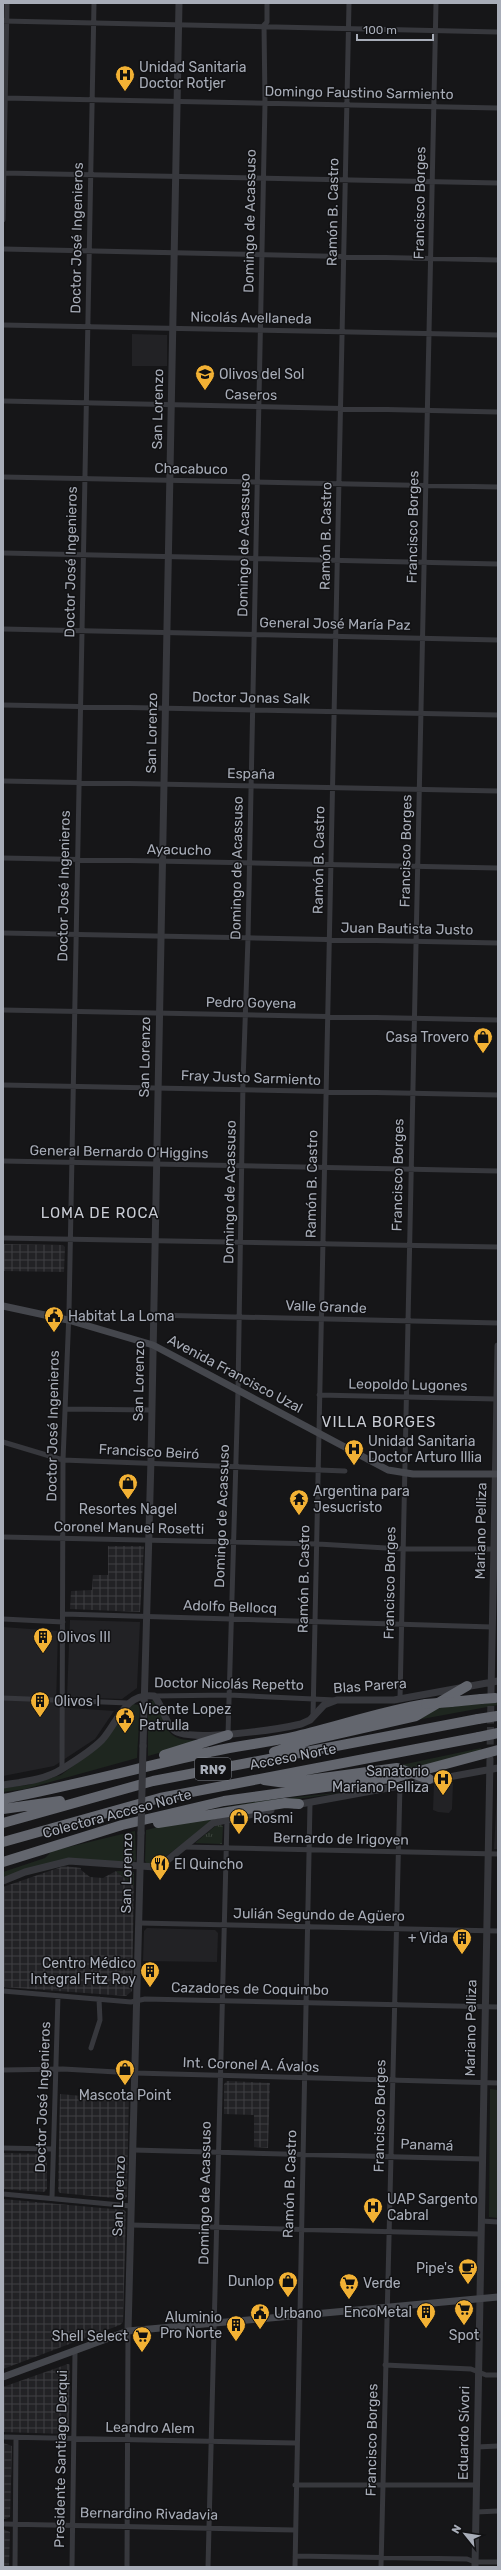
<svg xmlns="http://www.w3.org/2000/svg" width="501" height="2570" viewBox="0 0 501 2570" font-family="Rubik,sans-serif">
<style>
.built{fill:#222225}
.industrial{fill:url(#industrial-grid)}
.green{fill:#1e261f}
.park{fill:url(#park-tufts)}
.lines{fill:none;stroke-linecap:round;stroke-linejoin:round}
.tertiary-tunnel{stroke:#333438;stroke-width:7;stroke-dasharray:7 3.5;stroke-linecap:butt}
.minor{stroke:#37383d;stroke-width:5}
.tertiary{stroke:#37383d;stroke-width:7}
.secondary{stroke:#45474d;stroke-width:7}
.motorway{stroke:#63666e;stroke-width:10}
.tertiary-bridge{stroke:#37383d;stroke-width:7}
.motorway-bridge{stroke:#63666e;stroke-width:10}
.labels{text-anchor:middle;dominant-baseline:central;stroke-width:3;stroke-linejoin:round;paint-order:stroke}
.shield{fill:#111113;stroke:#7b7e86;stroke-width:1}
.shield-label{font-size:13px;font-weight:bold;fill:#a8adb8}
.poi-label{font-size:14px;fill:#a8adb8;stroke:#111113;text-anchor:start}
.street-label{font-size:14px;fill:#a8adb8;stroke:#111113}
.neighbourhood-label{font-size:15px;letter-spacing:1px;fill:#c9ccd4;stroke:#111113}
</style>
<defs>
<pattern id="industrial-grid" width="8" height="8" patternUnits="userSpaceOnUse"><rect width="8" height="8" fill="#222225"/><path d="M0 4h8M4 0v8" fill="none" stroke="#3f3f43"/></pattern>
<pattern id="park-tufts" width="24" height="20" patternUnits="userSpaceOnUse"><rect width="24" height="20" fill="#1e261f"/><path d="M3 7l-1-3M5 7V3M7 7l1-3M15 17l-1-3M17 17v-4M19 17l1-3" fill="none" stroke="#3c433d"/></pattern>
</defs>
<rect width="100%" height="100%" fill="#161618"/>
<path class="built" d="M132 334 167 335V366H132Z
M70 1620 140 1622 137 1688 122 1699 67 1697Z
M3 1627 58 1631 56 1707 114 1711 95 1739 54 1766 3 1776Z
M498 1774V1849H494Z
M434 1783H453L452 1809 449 1813 438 1812 433 1810Z
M147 1928 215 1930 218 1933 217 1962 143 1961 144 1931Z"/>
<path class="industrial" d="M3 1244 63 1245 65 1247 64 1272 3 1271Z
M108 1546H144L140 1612 70 1609 71 1591 92 1590 93 1575H108Z
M64 1866 81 1868V1870L90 1877 103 1878 116 1871 134 1886 132 1991 126 1996 3 1987V1887Z
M227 2081 270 2083 268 2148 254 2147V2115L224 2114V2084Z
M105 2092H129L127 2197 125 2199 60 2193 58 2191 60 2094 104 2098Z
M3 2153 45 2154 47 2157V2189L44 2192 3 2189Z
M3 2199 124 2210 126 2212 123 2322 120 2325 3 2369Z
M68 2364 70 2365 69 2418V2431L66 2434 3 2432V2387Z
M3 2443 12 2446 10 2517 6 2519H3Z
M3 2529 10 2532 9 2567H3Z"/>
<path class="green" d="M155 1699C170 1734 165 1742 206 1740L148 1756V1703Z
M498 1702V1705L384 1726 438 1708Z
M132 1704 140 1705 137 1758 25 1789 3 1792V1788L28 1785 61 1775 102 1744Z
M481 1748 480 1751 418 1769 401 1765Z
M356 1791 194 1813 258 1801Z
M217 1818 161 1860 147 1864 145 1861 146 1830 183 1821Z
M135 1831 136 1860 132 1864 68 1859 3 1878V1872L45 1858 52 1851Z
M490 2089 498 2090V2218L489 2217Z"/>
<path class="park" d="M218 1824 223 1826 222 1844 195 1843Z
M116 1871 134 1872V1886Z"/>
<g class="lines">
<path class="tertiary-tunnel" d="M490 1755 491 1695"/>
<path class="minor" d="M3 21 498 32
M3 98 498 108
M3 173 498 183
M3 220 7 3
M3 249 498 260
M3 325 498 335
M3 401 498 412
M3 477 498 487
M3 553 498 564
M3 629 498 640
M3 705 498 715
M3 781 498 791
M3 858 498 868
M3 933 498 943
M3 1010 498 1020
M3 1085 498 1095
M3 1161 498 1171
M3 1238 498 1247
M153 1315 498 1323
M319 1395 496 1399
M65 1409 152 1410
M3 1442 63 1460 345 1471
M3 1537 318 1544 403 1549H494
M64 1614 492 1627
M3 1619 63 1622
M154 1696 229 1695 335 1700
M3 1698 128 1703
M400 1699 436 3
M313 1717 349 3
M228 1735 238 1390 243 1082 248 938 265 103 264 25 267 22V3
M62 1769 63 1460 69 1312 94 3
M183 1847 498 1854
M139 1923 498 1931
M3 1991 131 2002 145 1999 498 2007
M91 2048 100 2020 99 1999
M3 2070 63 2069 135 2073 498 2083
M3 2148 52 2149
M133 2150 481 2159
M3 2194 131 2206
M52 2198 58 1996
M481 2221 498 2222
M131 2225 480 2234
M385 2365 471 2369 486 2375H498
M3 2437 296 2443
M477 2447 498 2446
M295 2485H477
M476 2512 498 2511
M3 2524 295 2530
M295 2556 467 2559 475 2562H498
M15 2567 16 2438
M72 2567 75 2351
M127 2567 128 2331
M208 2567 227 1819
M295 2567 310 1803
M381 2567 400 1785"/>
<path class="tertiary" d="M491 1693 498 1346
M143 1746 151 1459 179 3
M3 1785C22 1782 45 1780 62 1769 75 1761 91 1751 102 1740 118 1722 125 1692 154 1696 163 1705 164 1722 174 1730 189 1743 280 1729 301 1724L310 1720 324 1705 337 1700H394L498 1681
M295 1805 498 1768
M3 1881 25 1872 69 1861 155 1867 164 1863 213 1823 271 1810
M128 2331 141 1833
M475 2567 490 1759"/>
<path class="secondary" d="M3 1306 68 1320 153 1345 388 1470 413 1474H496
M3 2377 128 2331 498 2297"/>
<path class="motorway" d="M451 1702 481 1699
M274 1752 310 1740 416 1716 467 1686
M164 1755 228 1735
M264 1780 286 1783 397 1768 429 1779
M3 1799C72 1786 141 1767 210 1752 239 1745 268 1743 297 1736 340 1726 382 1711 426 1704
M3 1809 60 1801
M3 1823 153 1781 478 1719
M158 1823 285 1803 299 1804
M3 1842 160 1798 479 1737
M3 1862 122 1825 224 1801 397 1777"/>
<path class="tertiary-bridge" d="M141 1833 143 1746"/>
<path class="motorway-bridge" d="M481 1699 495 1698
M426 1704 451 1702
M478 1719 497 1716
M479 1737 498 1733
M397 1777 498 1750"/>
</g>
<defs>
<symbol id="hospital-pin" viewBox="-11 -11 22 30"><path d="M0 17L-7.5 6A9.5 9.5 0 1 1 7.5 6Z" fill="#f2b134" stroke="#111113"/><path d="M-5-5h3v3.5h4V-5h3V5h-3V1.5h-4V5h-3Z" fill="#111"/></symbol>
<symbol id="school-pin" viewBox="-11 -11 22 30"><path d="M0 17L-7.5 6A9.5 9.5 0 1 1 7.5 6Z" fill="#f2b134" stroke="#111113"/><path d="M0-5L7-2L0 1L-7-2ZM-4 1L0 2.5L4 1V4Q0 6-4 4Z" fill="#111"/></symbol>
<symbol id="shop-pin" viewBox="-11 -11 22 30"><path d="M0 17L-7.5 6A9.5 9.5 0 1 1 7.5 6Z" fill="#f2b134" stroke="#111113"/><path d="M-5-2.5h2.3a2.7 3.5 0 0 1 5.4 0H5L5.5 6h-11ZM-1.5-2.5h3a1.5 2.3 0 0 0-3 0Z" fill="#111"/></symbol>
<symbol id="civic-pin" viewBox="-11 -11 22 30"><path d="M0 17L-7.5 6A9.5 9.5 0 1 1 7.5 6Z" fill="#f2b134" stroke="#111113"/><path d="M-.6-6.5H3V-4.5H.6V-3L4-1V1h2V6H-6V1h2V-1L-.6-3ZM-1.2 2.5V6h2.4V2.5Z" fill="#111"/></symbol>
<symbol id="temple-pin" viewBox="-11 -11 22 30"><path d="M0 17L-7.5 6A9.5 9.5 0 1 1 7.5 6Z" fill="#f2b134" stroke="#111113"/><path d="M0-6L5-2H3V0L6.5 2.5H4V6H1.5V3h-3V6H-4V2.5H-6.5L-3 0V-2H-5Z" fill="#111"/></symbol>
<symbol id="building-pin" viewBox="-11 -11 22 30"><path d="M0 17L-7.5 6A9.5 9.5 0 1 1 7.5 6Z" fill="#f2b134" stroke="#111113"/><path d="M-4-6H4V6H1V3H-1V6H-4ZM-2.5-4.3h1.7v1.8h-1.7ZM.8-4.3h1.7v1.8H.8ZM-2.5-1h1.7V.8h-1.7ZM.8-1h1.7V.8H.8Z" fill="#111"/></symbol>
<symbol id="restaurant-pin" viewBox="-11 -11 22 30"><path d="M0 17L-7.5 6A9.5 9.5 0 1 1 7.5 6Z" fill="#f2b134" stroke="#111113"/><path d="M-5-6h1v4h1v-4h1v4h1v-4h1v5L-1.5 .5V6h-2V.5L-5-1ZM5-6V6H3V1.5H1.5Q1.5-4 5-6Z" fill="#111"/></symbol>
<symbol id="cafe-pin" viewBox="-11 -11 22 30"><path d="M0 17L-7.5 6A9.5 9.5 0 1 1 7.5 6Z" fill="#f2b134" stroke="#111113"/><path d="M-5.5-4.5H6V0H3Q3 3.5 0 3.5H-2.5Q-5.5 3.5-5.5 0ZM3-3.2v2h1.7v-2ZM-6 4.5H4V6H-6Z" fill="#111"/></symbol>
<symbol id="supermarket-pin" viewBox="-11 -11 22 30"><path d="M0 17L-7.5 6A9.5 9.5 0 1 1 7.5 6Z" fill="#f2b134" stroke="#111113"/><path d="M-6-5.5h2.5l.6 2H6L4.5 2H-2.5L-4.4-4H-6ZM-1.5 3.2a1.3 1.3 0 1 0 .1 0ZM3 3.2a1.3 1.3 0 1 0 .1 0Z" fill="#111"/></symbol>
</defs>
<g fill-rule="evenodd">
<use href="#hospital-pin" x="114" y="64" width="22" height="30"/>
<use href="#school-pin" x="194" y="363" width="22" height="30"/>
<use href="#shop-pin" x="472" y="1026" width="22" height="30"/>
<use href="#civic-pin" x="43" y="1305" width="22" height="30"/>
<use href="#hospital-pin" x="343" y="1438" width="22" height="30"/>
<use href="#shop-pin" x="117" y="1472" width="22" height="30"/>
<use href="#temple-pin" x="288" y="1488" width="22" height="30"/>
<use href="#building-pin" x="32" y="1626" width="22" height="30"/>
<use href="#building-pin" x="29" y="1690" width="22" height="30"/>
<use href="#civic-pin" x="114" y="1706" width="22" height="30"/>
<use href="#hospital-pin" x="432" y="1768" width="22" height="30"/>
<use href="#shop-pin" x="228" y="1807" width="22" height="30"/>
<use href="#restaurant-pin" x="149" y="1853" width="22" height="30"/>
<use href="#building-pin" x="451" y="1927" width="22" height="30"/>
<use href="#building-pin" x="139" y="1960" width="22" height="30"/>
<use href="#shop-pin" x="114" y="2058" width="22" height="30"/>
<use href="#hospital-pin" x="362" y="2196" width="22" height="30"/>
<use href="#cafe-pin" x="457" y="2257" width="22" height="30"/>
<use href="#shop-pin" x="277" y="2270" width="22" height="30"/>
<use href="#supermarket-pin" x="338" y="2272" width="22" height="30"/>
<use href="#supermarket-pin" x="453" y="2298" width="22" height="30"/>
<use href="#building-pin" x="415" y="2301" width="22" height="30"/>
<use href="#civic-pin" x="249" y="2302" width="22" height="30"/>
<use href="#building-pin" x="225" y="2314" width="22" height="30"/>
<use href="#supermarket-pin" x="131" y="2325" width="22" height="30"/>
</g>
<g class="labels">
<rect class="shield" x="195" y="1758" width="36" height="22" rx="3"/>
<g class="shield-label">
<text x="213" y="1769">RN9</text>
</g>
<g class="poi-label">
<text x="139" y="67">Unidad Sanitaria<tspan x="139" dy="16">Doctor Rotjer</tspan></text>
<text x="219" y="374">Olivos del Sol</text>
<text x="469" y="1037" text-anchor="end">Casa Trovero</text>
<text x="68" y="1316">Habitat La Loma</text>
<text x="368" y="1441">Unidad Sanitaria<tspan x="368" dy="16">Doctor Arturo Illia</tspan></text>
<text x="313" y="1491">Argentina para<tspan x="313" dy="16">Jesucristo</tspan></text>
<text x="128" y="1509" text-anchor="middle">Resortes Nagel</text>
<text x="57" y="1637">Olivos III</text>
<text x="54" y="1701">Olivos I</text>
<text x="139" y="1709">Vicente Lopez<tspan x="139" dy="16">Patrulla</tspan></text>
<text x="429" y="1771" text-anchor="end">Sanatorio<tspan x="429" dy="16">Mariano Pelliza</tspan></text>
<text x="253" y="1818">Rosmi</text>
<text x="174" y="1864">El Quincho</text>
<text x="448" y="1938" text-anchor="end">+ Vida</text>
<text x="136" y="1963" text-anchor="end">Centro Médico<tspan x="136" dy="16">Integral Fitz Roy</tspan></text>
<text x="125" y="2095" text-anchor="middle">Mascota Point</text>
<text x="387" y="2199">UAP Sargento<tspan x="387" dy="16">Cabral</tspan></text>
<text x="454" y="2268" text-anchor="end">Pipe's</text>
<text x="274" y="2281" text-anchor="end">Dunlop</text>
<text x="363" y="2283">Verde</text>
<text x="412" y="2312" text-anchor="end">EncoMetal</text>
<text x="274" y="2313">Urbano</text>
<text x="222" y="2317" text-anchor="end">Aluminio<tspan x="222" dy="16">Pro Norte</tspan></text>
<text x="464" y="2335" text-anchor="middle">Spot</text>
<text x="128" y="2336" text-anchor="end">Shell Select</text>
</g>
<g class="street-label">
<text transform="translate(359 93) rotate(1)">Domingo Faustino Sarmiento</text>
<text transform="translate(420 203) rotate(-89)">Francisco Borges</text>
<text transform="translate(333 212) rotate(-89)">Ramón B. Castro</text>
<text transform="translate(250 221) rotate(-89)">Domingo de Acassuso</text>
<text transform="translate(77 238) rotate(-89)">Doctor José Ingenieros</text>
<text transform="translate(251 318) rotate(1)">Nicolás Avellaneda</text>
<text transform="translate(251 395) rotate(1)">Caseros</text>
<text transform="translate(158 409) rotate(-89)">San Lorenzo</text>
<text transform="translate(191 469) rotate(1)">Chacabuco</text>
<text transform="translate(413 527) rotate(-89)">Francisco Borges</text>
<text transform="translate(326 536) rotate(-89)">Ramón B. Castro</text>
<text transform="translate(244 545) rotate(-89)">Domingo de Acassuso</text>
<text transform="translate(71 562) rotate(-89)">Doctor José Ingenieros</text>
<text transform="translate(335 624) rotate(1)">General José María Paz</text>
<text transform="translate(251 698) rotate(1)">Doctor Jonas Salk</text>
<text transform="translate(152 733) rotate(-89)">San Lorenzo</text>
<text transform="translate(251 774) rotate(1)">España</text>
<text transform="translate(179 850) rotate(1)">Ayacucho</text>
<text transform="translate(406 851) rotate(-89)">Francisco Borges</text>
<text transform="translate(319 860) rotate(-89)">Ramón B. Castro</text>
<text transform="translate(237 868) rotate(-89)">Domingo de Acassuso</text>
<text transform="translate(64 886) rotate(-89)">Doctor José Ingenieros</text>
<text transform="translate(407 929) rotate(1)">Juan Bautista Justo</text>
<text transform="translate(251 1003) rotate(1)">Pedro Goyena</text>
<text transform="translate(145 1057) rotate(-89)">San Lorenzo</text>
<text transform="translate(251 1078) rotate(2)">Fray Justo Sarmiento</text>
<text transform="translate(119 1152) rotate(1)">General Bernardo O'Higgins</text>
<text transform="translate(398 1175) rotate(-89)">Francisco Borges</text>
<text transform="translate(312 1184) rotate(-89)">Ramón B. Castro</text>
<text transform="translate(230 1192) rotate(-89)">Domingo de Acassuso</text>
<text transform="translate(326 1307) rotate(2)">Valle Grande</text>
<text transform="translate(235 1374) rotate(28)">Avenida Francisco Uzal</text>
<text transform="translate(139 1381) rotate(-89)">San Lorenzo</text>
<text transform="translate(408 1385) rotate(1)">Leopoldo Lugones</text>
<text transform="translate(53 1426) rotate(-89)">Doctor José Ingenieros</text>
<text transform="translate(149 1452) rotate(3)">Francisco Beiró</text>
<text transform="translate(222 1516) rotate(-88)">Domingo de Acassuso</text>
<text transform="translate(129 1528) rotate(1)">Coronel Manuel Rosetti</text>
<text transform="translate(481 1531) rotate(-89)">Mariano Pelliza</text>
<text transform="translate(304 1579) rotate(-89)">Ramón B. Castro</text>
<text transform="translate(390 1583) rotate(-89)">Francisco Borges</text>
<text transform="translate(230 1607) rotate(2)">Adolfo Bellocq</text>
<text transform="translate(229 1684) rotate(1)">Doctor Nicolás Repetto</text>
<text transform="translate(370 1686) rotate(-4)">Blas Parera</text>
<text transform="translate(293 1757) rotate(-11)">Acceso Norte</text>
<text transform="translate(117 1814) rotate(-15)">Colectora Acceso Norte</text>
<text transform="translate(341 1839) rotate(1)">Bernardo de Irigoyen</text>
<text transform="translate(127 1873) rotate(-89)">San Lorenzo</text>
<text transform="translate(319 1915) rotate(1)">Julián Segundo de Agüero</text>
<text transform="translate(250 1989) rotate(1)">Cazadores de Coquimbo</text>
<text transform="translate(471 2028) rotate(-89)">Mariano Pelliza</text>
<text transform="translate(251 2065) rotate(2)">Int. Coronel A. Ávalos</text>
<text transform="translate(43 2097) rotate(-88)">Doctor José Ingenieros</text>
<text transform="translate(380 2116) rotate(-89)">Francisco Borges</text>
<text transform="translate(427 2145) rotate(2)">Panamá</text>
<text transform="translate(290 2184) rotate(-88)">Ramón B. Castro</text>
<text transform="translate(205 2193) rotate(-89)">Domingo de Acassuso</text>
<text transform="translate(119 2196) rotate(-88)">San Lorenzo</text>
<text transform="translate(150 2428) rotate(1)">Leandro Alem</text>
<text transform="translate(464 2433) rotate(-89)">Eduardo Sívori</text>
<text transform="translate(372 2440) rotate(-89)">Francisco Borges</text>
<text transform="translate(61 2459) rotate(-89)">Presidente Santiago Derqui</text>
<text transform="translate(149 2514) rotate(1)">Bernardino Rivadavia</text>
</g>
<g class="neighbourhood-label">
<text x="100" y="1213">LOMA DE ROCA</text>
<text x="379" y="1422">VILLA BORGES</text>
</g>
</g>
<rect width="501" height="2570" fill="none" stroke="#a8adb8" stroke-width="8"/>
<g transform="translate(465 2534) rotate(300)" stroke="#111113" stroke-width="3" paint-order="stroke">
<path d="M0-3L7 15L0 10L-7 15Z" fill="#a8adb8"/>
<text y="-6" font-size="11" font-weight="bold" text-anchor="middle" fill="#a8adb8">N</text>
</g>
<path d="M357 34v6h76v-6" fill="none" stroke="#a8adb8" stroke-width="2"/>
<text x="363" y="34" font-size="12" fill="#a8adb8" stroke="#111113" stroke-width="3" paint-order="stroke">100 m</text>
</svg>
